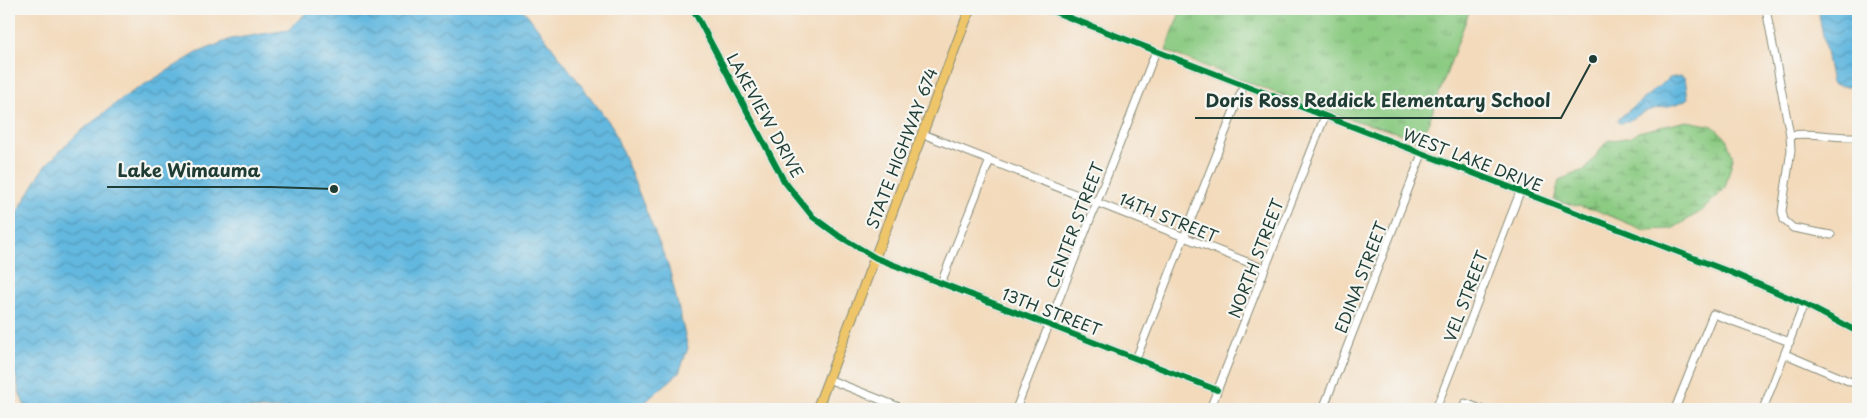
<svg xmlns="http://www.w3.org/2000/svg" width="1867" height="418" viewBox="0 0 1867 418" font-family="'Playpen Sans',sans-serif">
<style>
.grass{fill:url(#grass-tufts);stroke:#55845b}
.wetland{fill:url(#wetland-marsh);stroke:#55845b}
.water{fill:url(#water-waves);stroke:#417a8a}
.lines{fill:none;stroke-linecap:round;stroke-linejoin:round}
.minor-casing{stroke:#898c78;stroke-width:9}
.major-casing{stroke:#898c78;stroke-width:11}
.minor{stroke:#fff;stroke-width:7}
.major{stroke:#eec569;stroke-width:9}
.cycleway-casing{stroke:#f6f6f2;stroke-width:9}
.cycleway{stroke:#00873e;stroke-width:6}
.labels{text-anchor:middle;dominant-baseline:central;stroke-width:4.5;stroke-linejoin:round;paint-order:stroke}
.street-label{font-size:16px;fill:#1f3d34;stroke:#f6f6f2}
.leader{fill:none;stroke:#1f3d34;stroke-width:2}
.callout-dot{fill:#1f3d34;stroke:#f6f6f2;stroke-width:2}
.callout-label{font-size:18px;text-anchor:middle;font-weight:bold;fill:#1f3d34;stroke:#f6f6f2;stroke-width:4.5;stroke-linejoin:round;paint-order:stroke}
</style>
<defs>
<pattern id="grass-tufts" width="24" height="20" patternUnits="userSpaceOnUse" patternTransform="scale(1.25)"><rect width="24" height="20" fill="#8bcb82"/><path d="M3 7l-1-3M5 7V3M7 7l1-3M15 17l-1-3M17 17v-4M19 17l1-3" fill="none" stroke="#71a66b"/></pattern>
<pattern id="wetland-marsh" width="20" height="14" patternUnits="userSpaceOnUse" patternTransform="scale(1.25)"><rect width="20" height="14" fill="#8bcb82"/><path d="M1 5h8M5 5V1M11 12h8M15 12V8" fill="none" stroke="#71a66b"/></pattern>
<pattern id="water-waves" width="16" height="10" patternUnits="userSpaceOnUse" patternTransform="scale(1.25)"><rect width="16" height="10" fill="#63b8df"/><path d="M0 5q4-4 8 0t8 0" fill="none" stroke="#5197b6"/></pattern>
</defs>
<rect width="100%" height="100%" fill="#f6f6f2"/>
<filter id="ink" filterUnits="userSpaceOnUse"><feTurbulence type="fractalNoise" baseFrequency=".02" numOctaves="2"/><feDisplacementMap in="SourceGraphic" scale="10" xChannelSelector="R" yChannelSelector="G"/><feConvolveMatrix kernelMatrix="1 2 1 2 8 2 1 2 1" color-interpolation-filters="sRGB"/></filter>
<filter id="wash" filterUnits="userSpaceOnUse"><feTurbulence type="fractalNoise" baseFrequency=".0096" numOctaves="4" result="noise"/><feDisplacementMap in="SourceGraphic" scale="20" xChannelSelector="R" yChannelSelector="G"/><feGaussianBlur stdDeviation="1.12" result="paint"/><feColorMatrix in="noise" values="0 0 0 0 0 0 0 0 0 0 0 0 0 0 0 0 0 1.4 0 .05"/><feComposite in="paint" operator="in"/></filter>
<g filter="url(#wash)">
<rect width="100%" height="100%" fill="#f3dabb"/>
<path class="grass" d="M1181 9H1470L1428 124 1415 140 1409 136 1323 111 1166 51Z"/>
<path class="wetland" d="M1687 121 1713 126 1726 138 1733 158 1725 188 1702 211 1672 229 1644 230 1596 210 1554 201 1559 180 1586 169 1607 141 1631 137 1638 132Z"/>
<path class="water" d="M310 9H521L527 14 612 126 669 268 688 348 679 373 637 409H26L20 394 9 348V240L18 211 44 167 75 136 124 97 197 53 231 39 288 30Z
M1818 9H1858V81C1852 88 1843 86 1834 85L1832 83Z
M1681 76 1685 78 1688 98C1677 107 1660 106 1647 111 1637 114 1628 124 1619 123L1617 120 1669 78Z"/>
</g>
<g filter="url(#ink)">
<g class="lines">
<defs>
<path id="minor" d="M693 9 784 181 813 217 839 236 876 258 1217 390
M1047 9 1730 272 1804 304 1858 332
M1766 9 1790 135 1791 150 1782 211 1784 220 1793 228 1831 235
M923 134 1265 269
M1790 135C1813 132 1836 138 1858 137
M941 283 990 160
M1785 354 1858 385
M1136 359 1244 85
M828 379 904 409
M1016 409 1156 51
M1210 409 1325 116
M1323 409 1422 154
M1436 409 1520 192
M1462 409 1465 403 1481 409
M1675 409 1713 314 1790 342
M1763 409 1804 304
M1858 409V407"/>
<path id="major" d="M817 409 970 9"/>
</defs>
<use href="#minor" class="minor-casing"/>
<use href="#major" class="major-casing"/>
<use href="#minor" class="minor"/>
<use href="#major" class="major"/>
<defs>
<path id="cycleway" d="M693 9 784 181 813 217 839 236 876 258 1217 390
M1047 9 1730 272 1804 304 1858 332"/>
</defs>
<use href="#cycleway" class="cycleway-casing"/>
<use href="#cycleway" class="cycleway"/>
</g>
</g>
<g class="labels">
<g class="street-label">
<text transform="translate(766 115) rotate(61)">LAKEVIEW DRIVE</text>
<text transform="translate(901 148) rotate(-69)">STATE HIGHWAY 674</text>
<text transform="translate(1473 159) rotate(21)">WEST LAKE DRIVE</text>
<text transform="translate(1169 217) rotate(22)">14TH STREET</text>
<text transform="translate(1074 225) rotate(-69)">CENTER STREET</text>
<text transform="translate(1255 258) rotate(-69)">NORTH STREET</text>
<text transform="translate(1360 277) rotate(-69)">EDINA STREET</text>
<text transform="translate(1465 296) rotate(-69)">VEL STREET</text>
<text transform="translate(1052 311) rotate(21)">13TH STREET</text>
</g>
</g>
<path class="leader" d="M1593 59L1561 118H1195M334 189L271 187H107"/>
<g class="callout-dot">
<circle cx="1593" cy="59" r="5"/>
<circle cx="334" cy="189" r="5"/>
</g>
<g class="callout-label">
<text x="1378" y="107">Doris Ross Reddick Elementary School</text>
<text x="189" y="177">Lake Wimauma</text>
</g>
<rect width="1867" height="418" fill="none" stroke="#f6f6f2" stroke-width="30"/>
</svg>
